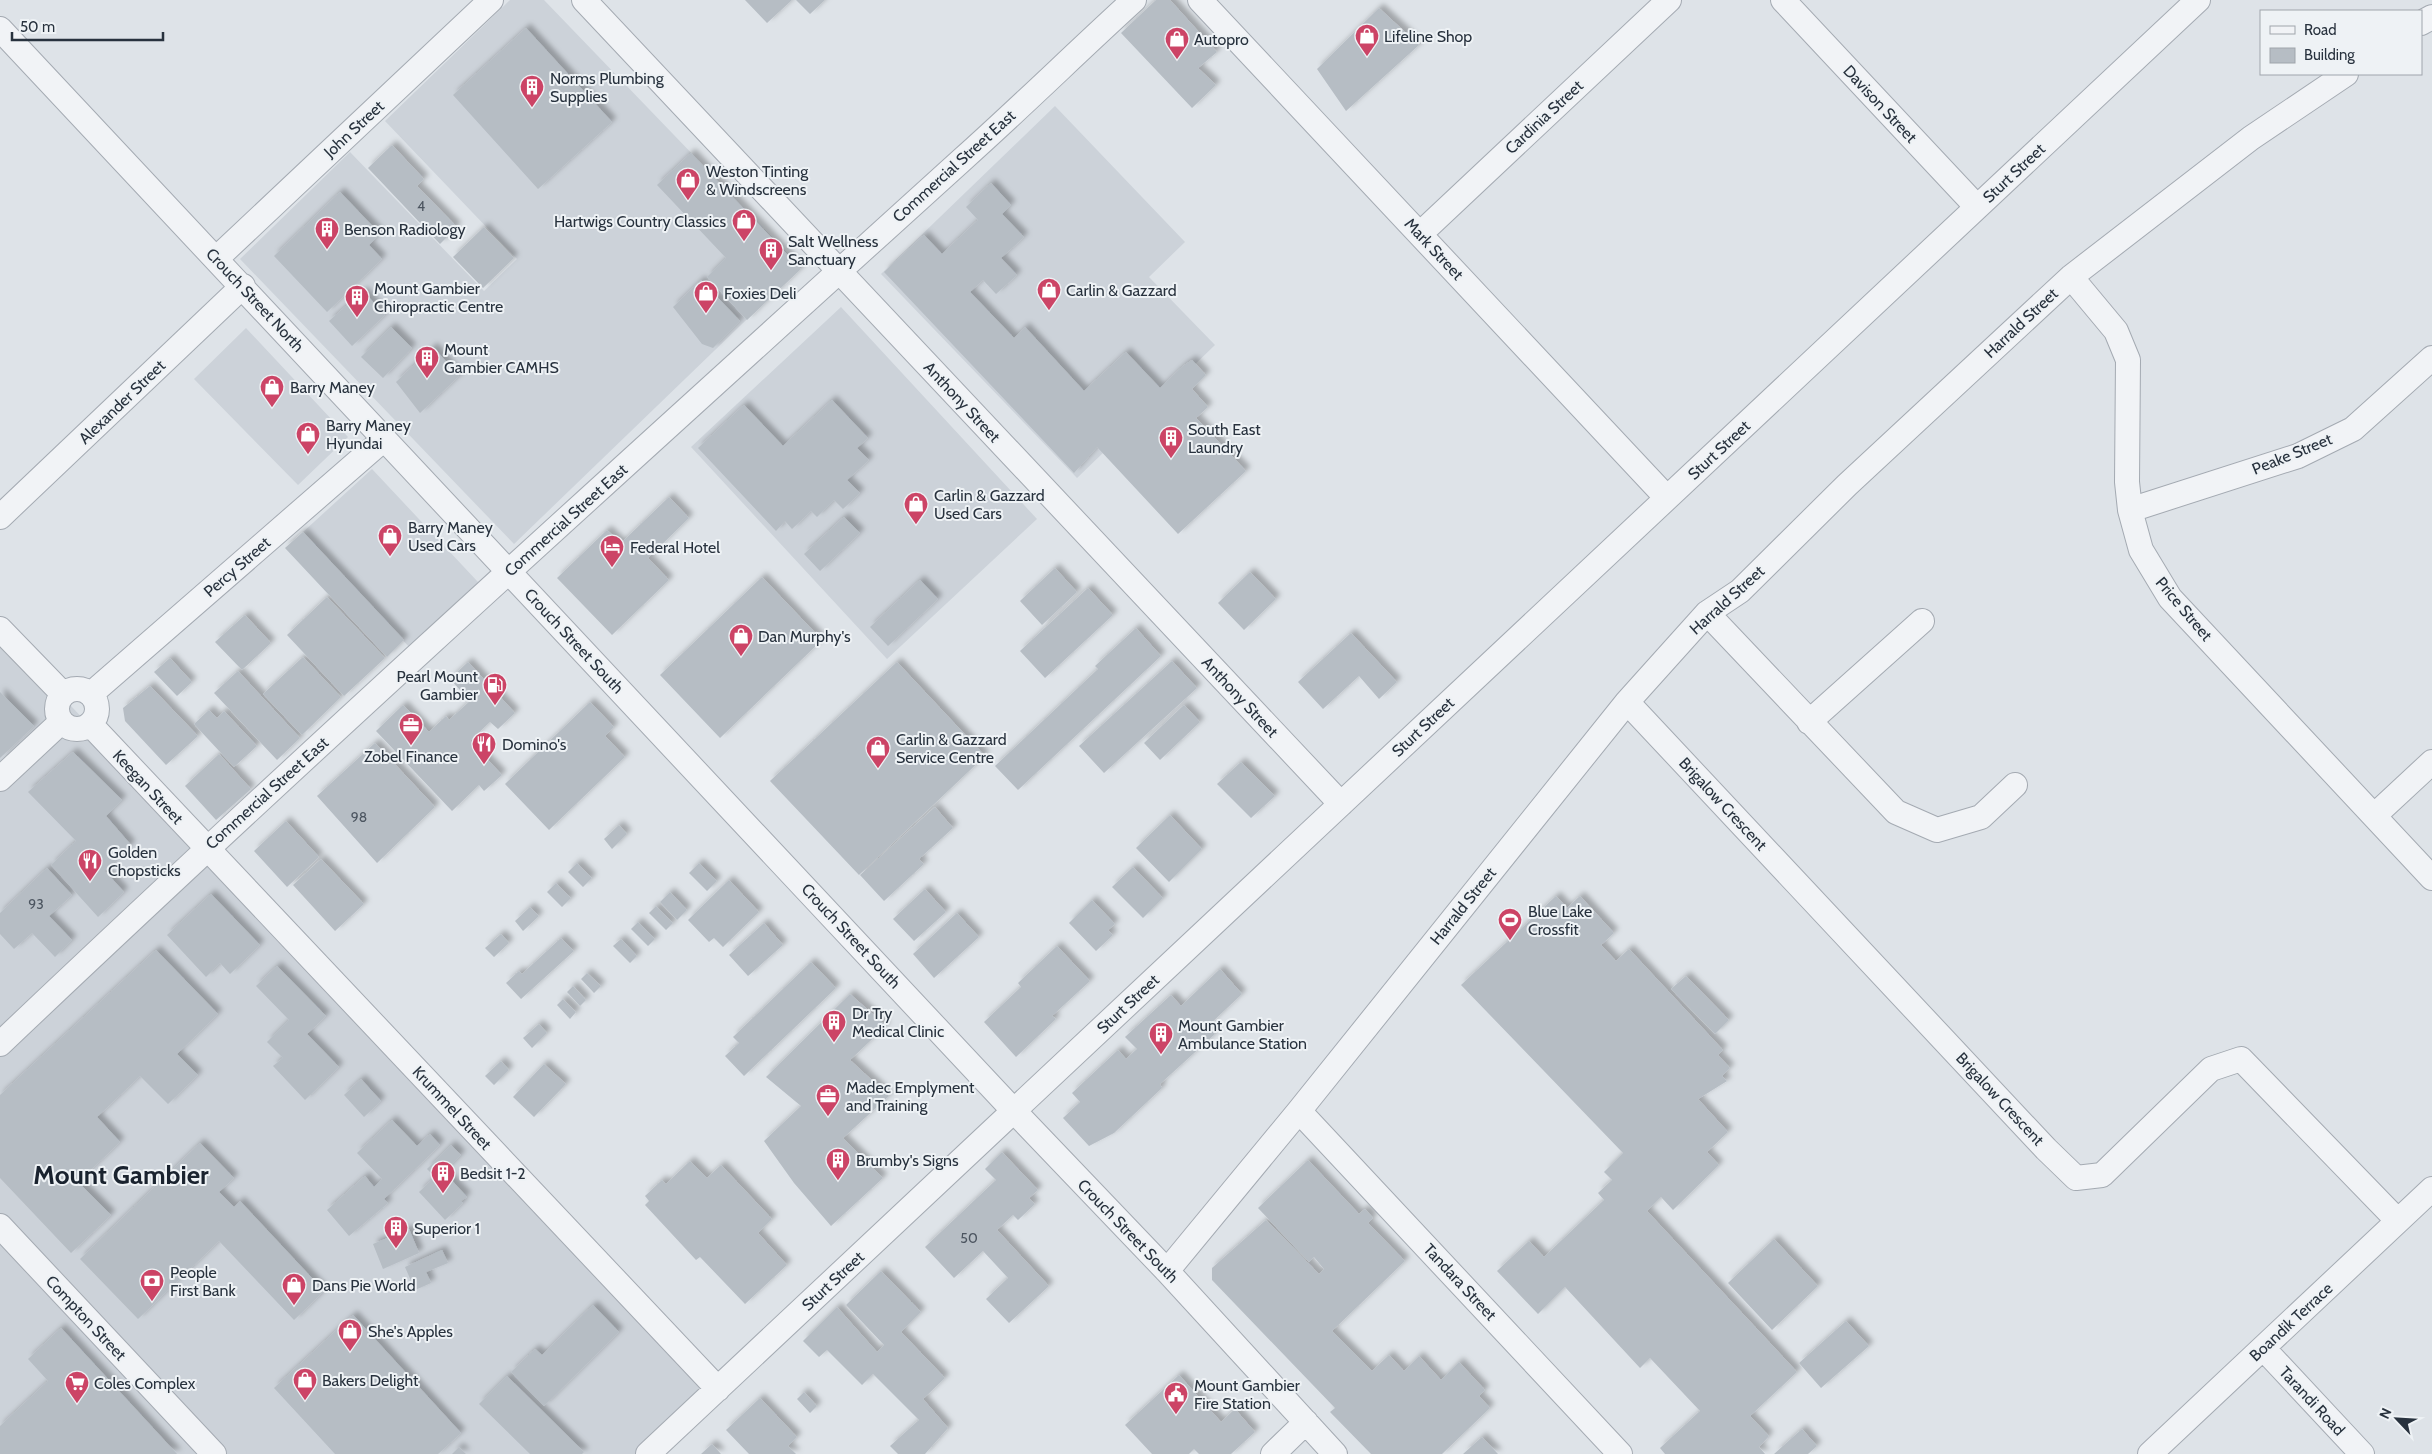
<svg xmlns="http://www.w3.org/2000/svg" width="2432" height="1454" viewBox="0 0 2432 1454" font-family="Cabin,sans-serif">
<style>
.built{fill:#ccd2d9}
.building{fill:#b6bdc4;filter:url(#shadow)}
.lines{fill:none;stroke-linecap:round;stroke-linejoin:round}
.minor-casing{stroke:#a4aab2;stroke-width:26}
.minor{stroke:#f1f3f6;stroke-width:24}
.labels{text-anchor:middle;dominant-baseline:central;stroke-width:4;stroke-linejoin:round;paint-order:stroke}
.number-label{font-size:14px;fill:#4c5560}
.poi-label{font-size:16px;fill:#28323e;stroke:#eef2f5;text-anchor:start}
.street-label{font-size:16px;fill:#28323e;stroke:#eef2f5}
.town-label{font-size:26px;font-weight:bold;fill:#1a232f;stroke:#eef2f5}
</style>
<defs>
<filter id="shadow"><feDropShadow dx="4.5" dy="-4.5" stdDeviation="2.5" flood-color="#0004"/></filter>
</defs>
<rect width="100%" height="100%" fill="#dee3e8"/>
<path class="built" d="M510 0H544L801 267 514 544 240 259 350 152 484 291 517 259 385 121Z
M1055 106 1185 242 1149 277 1215 345 1077 478 881 274Z
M841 307 1037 519 887 659 691 447Z
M246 328 348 437 298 485 194 379Z
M372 469 478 582 410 648 303 532Z
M0 631 718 1389 648 1454H0Z"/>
<path class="building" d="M745 0H792L767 23Z
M796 0H825L810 14Z
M1156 0H1170L1217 52 1198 68 1216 85 1192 108 1121 33Z
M1379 8 1419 45 1346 111 1317 69Z
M526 28 612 122 538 189 453 95Z
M392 145 424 179 417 186 457 227 440 244 368 168Z
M691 153 801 269 747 320 707 277 726 258 657 185Z
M991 183 1011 205 1002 214 1024 237 1001 258 1017 275 996 294 983 280 970 292 1014 338 1025 327 1084 391 1126 352 1160 388 1183 366 1192 360 1206 375 1192 389 1208 407 1196 418 1246 471 1178 534 1097 447 1074 473 884 272 924 235 942 254 978 220 966 207Z
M340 192 380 234 369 245 382 259 327 312 274 256Z
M484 227 514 258 483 288 453 257Z
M701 280 740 321 713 348 702 344 673 307Z
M363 291 385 315 352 346 329 321Z
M391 327 412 348 383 378 361 357Z
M433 347 459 376 420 413 396 382Z
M832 400 868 438 857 448 869 460 847 480 860 493 843 509 834 500 817 517 811 511 792 529 785 521 776 531 698 448 744 405 783 446Z
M669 497 689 518 648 558 669 580 612 635 557 578 607 530 621 543Z
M844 517 860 533 820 571 804 554Z
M303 532 404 640 387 657 285 548Z
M1055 568 1077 592 1042 625 1020 601Z
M1250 572 1276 599 1244 630 1218 603Z
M762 577 822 640 720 738 660 675Z
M920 580 938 599 888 646 870 627Z
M1088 588 1113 615 1045 678 1020 651Z
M327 597 385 658 344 696 287 635Z
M245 615 271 643 242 670 215 642Z
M1136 628 1161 656 1018 790 995 766 1098 669 1095 666Z
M1351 633 1397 682 1379 699 1359 676 1323 709 1298 682Z
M303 657 341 697 302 735 263 694Z
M170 658 192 682 177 696 154 672Z
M1172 661 1197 688 1104 773 1079 746Z
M468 662 515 713 498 729 490 722 470 741 502 775 484 791 479 785 452 811 376 731 403 705 429 732 446 716 449 720 470 701 450 679Z
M897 662 985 756 859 875 770 781Z
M238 671 300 738 277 760 214 693Z
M150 686 198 736 166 765 125 721 123 708Z
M0 692 34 726 0 758Z
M590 702 614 727 605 736 625 757 549 830 505 784Z
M1184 705 1200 722 1160 760 1144 743Z
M209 710 217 718 224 711 257 746 234 767 194 724Z
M375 743 435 807 377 863 317 796Z
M73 752 122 800 106 816 131 845 105 871 124 892 98 917 51 865 76 841 28 792Z
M219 754 251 789 216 820 185 786Z
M1241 762 1275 796 1251 818 1217 784Z
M935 807 953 828 919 859 924 864 884 901 860 875Z
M1170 815 1202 849 1169 882 1136 848Z
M286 821 319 857 287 887 254 851Z
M619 825 627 834 612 849 604 839Z
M321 859 364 904 335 931 293 885Z
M577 863 592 878 583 887 568 872Z
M699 863 717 881 707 891 689 873Z
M1133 867 1163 898 1143 918 1112 887Z
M47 868 72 895 49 916 72 940 55 957 32 933 14 949 0 934V913Z
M729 880 759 912 723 947 714 938 709 942 688 920Z
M556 883 571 898 562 907 547 892Z
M925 889 946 912 914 941 893 919Z
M670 892 687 910 677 920 660 902Z
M211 894 260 945 230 974 220 963 206 977 167 935Z
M1556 896 1567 908 1580 896 1614 933 1601 945 1616 961 1629 949 1723 1050 1718 1055 1730 1068 1722 1076 1727 1081 1698 1099 1728 1132 1707 1152 1719 1165 1673 1210 1661 1197 1647 1211 1797 1372 1750 1416 1769 1436 1759 1447 1765 1454H1665L1660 1448 1700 1411 1650 1358 1640 1368 1565 1287 1538 1314 1497 1271 1529 1241 1544 1257 1604 1200 1598 1193 1612 1180 1604 1172 1623 1153 1461 985Z
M1092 900 1115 924 1108 930 1113 935 1096 951 1069 923Z
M656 906 673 923 666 930 649 913Z
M530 907 539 916 523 931 515 921Z
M957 913 979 937 934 978 913 954Z
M638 922 655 939 648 946 631 929Z
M764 923 783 945 748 976 729 955Z
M501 934 509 943 494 957 485 948Z
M561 938 574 951 521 999 506 983 519 971 522 974Z
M621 939 637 956 630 963 613 946Z
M1057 946 1090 981 1052 1016 1056 1019 1016 1057 984 1022 1021 987 1018 983Z
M156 950 218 1014 177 1054 198 1075 168 1104 140 1076 97 1117 120 1142 78 1182 111 1215 71 1253 0 1178V1095Z
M811 962 836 988 744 1076 725 1056 739 1043 733 1037Z
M277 966 326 1016 307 1034 339 1067 305 1100 273 1066 283 1058 267 1042 289 1020 256 986Z
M1220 969 1242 994 1208 1026 1215 1034 1160 1084 1162 1088 1114 1133 1089 1146 1063 1118 1080 1102 1072 1093 1118 1050 1126 1059 1137 1049 1125 1037 1171 995 1181 1006Z
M587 973 601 986 594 993 581 979Z
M1686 976 1729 1020 1715 1034 1671 989Z
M573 986 586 1000 580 1006 567 992Z
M850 994 886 1026 850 1060 889 1096 843 1138 883 1178 831 1226 794 1183 764 1141 801 1106 766 1077Z
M563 999 576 1012 570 1019 557 1005Z
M539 1024 547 1033 532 1048 523 1038Z
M501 1061 509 1070 494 1085 485 1076Z
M544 1064 566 1084 534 1117 513 1097Z
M361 1079 381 1101 364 1117 344 1095Z
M392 1120 417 1146 430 1134 440 1145 384 1199 388 1203 349 1236 327 1210 365 1176 374 1187 382 1179 357 1153Z
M200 1143 234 1178 219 1192 234 1207 240 1201 324 1291 294 1320 219 1241 138 1319 80 1259Z
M451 1145 461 1155 444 1172 467 1197 461 1201 463 1203 445 1220 419 1192 435 1177 427 1169Z
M1002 1152 1038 1190 1029 1198 1035 1204 1018 1220 1013 1215 997 1230 1049 1286 1009 1323 986 1299 1008 1278 983 1251 954 1278 925 1247 996 1180 985 1169Z
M1308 1160 1359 1214 1365 1209 1373 1218 1368 1223 1405 1261 1332 1331 1372 1371 1389 1355 1404 1371 1419 1356 1441 1380 1459 1362 1485 1390 1479 1396 1490 1408 1442 1454H1371L1330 1412 1335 1408 1212 1280V1268L1266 1220 1319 1274 1324 1269 1314 1257 1309 1262 1258 1208Z
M690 1161 707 1178 721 1165 772 1219 758 1233 787 1265 745 1304 700 1257 696 1260 645 1205 649 1201 645 1196 662 1180 666 1184Z
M409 1229 419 1253 383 1269 373 1244Z
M1774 1239 1818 1286 1772 1330 1728 1283Z
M442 1250 448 1263 426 1272 431 1283 415 1290 405 1267Z
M881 1271 921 1312 901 1332 945 1378 923 1399 948 1428 925 1454H898L890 1446 919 1420 873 1374 862 1385 827 1350 819 1357 803 1341 837 1307 877 1352 884 1345 846 1305Z
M593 1305 619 1332 544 1406 511 1372 535 1349 542 1355Z
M353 1315 461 1433 438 1454H335L274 1388Z
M1846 1321 1869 1346 1821 1388 1799 1363Z
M61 1328 177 1454H0V1426L48 1381 28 1359Z
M1179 1375 1221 1422 1235 1409 1255 1432 1231 1454H1199L1194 1449 1189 1454H1152L1125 1425Z
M507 1376 584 1452 582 1454H530L479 1404Z
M804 1392 817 1406 810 1413 797 1399Z
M760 1398 797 1437 788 1446 796 1454H749L726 1430Z
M1802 1429 1817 1446 1808 1454H1774Z
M1482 1437 1498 1454H1463Z
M712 1444 721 1454H701Z
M459 1447 466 1454H452Z"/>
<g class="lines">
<defs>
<path id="minor" d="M584 0 1341 804
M1200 0 1667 498
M1783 0 1977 207
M2421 23 2432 17
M0 29 1014 1111 1167 1271 1335 1454
M1420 234 1669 0
M217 258 491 0
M2071 277 2116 331 2128 360 2127 482 2130 510 2141 550 2170 598 2432 878
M2130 510 2298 456 2353 429 2432 358
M0 517 243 286
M1707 613 1896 812 1937 830 1981 817 2015 785
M0 629 63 694
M57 709a20 20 0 1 1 40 0a20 20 0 1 1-40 0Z
M91 694 384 439
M1627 702 2046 1149 2076 1178 2102 1175 2211 1069 2241 1059 2398 1221
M1809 722 1922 621
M90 724 718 1389
M0 779 61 722
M2375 815 2432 762
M0 1044C317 743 641 451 964 158 1022 106 1077 52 1134 0
M1299 1111 1620 1454
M0 1226 214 1454
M1167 1271 1299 1111 1627 702 1707 613 1740 591 1847 485 2071 277 2251 138 2346 74
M2263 1348 2362 1454
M648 1454 2198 0
M1273 1454 1306 1422
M2150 1454 2432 1189"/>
</defs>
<use href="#minor" class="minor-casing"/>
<use href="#minor" class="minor"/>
</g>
<defs>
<symbol id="shop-pin" viewBox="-11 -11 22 30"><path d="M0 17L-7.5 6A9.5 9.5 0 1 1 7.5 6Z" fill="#c46" stroke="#eef2f5"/><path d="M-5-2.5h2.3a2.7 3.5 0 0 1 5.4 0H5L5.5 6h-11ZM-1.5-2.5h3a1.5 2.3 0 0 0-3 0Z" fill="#fff"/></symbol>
<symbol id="building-pin" viewBox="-11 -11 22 30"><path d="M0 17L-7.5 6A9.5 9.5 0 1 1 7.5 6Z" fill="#c46" stroke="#eef2f5"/><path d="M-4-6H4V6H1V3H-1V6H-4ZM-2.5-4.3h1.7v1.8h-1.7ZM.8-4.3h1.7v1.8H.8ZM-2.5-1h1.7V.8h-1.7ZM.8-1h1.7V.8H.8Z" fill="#fff"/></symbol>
<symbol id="hotel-pin" viewBox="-11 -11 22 30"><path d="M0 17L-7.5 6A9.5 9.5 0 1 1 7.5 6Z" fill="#c46" stroke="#eef2f5"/><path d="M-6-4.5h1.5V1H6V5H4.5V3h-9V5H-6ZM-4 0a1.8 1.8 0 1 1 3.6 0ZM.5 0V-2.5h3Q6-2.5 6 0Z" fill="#fff"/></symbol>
<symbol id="fuel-pin" viewBox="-11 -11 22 30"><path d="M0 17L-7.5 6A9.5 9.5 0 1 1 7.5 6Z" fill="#c46" stroke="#eef2f5"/><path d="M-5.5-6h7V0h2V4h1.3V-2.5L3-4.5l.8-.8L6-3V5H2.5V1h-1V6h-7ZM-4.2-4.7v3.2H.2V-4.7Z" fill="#fff"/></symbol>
<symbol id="office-pin" viewBox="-11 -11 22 30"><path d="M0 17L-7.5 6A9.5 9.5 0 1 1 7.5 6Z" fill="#c46" stroke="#eef2f5"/><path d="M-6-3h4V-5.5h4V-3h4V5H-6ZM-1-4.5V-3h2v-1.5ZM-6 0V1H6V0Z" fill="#fff"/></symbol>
<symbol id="restaurant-pin" viewBox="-11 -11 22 30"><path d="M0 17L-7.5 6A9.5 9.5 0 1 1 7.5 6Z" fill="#c46" stroke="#eef2f5"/><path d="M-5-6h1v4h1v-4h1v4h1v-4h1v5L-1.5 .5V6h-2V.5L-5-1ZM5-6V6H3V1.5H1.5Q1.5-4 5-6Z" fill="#fff"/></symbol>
<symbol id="stadium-pin" viewBox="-11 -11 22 30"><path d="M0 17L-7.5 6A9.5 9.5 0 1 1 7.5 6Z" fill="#c46" stroke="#eef2f5"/><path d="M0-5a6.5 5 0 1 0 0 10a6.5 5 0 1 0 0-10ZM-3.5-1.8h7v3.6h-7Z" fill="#fff"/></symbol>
<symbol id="bank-pin" viewBox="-11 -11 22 30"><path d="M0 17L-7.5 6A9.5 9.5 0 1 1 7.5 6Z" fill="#c46" stroke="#eef2f5"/><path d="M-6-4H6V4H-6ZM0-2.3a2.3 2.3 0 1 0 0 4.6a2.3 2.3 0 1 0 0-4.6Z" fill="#fff"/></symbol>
<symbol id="supermarket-pin" viewBox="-11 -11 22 30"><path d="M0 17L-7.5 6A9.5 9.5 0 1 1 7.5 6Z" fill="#c46" stroke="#eef2f5"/><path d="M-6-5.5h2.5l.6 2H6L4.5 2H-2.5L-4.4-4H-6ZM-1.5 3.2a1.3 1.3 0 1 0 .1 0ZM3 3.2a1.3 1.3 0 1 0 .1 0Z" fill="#fff"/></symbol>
<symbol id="civic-pin" viewBox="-11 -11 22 30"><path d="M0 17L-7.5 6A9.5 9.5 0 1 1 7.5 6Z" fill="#c46" stroke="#eef2f5"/><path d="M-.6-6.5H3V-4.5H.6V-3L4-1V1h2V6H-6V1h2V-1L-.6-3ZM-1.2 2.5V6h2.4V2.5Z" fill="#fff"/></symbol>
</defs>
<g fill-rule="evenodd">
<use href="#shop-pin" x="1353" y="22" width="28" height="38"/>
<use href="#shop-pin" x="1163" y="25" width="28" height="38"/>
<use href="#building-pin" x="518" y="73" width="28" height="38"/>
<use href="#shop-pin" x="674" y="166" width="28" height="38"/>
<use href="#shop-pin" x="730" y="207" width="28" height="38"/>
<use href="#building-pin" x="313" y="215" width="28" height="38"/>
<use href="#building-pin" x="757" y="236" width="28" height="38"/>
<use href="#shop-pin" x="1035" y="276" width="28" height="38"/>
<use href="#shop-pin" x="692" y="279" width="28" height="38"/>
<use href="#building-pin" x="343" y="283" width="28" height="38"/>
<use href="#building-pin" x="413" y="344" width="28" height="38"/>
<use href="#shop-pin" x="258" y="373" width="28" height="38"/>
<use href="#shop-pin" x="294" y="420" width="28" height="38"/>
<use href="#building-pin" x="1157" y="424" width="28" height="38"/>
<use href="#shop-pin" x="902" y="490" width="28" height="38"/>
<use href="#shop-pin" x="376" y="522" width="28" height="38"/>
<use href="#hotel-pin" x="598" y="533" width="28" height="38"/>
<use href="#shop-pin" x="727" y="622" width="28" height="38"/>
<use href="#fuel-pin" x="481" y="671" width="28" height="38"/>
<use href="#office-pin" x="397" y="711" width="28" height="38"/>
<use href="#restaurant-pin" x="470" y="730" width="28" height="38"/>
<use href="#shop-pin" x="864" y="734" width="28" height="38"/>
<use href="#restaurant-pin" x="76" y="847" width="28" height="38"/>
<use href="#stadium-pin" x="1496" y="906" width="28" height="38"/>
<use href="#building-pin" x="820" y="1008" width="28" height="38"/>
<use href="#building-pin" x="1147" y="1020" width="28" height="38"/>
<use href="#office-pin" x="814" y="1082" width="28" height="38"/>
<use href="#building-pin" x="824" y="1146" width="28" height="38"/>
<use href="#building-pin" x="429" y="1159" width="28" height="38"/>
<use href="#building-pin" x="382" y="1214" width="28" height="38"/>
<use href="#bank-pin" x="138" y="1267" width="28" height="38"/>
<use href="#shop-pin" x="280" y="1271" width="28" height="38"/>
<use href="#shop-pin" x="336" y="1317" width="28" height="38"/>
<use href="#shop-pin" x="291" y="1366" width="28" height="38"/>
<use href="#supermarket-pin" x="63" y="1369" width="28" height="38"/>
<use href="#civic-pin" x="1162" y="1380" width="28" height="38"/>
</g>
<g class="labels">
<g class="number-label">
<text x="421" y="206">4</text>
<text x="359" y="817">98</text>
<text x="36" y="904">93</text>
<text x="969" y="1238">50</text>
</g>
<g class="poi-label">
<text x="1384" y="36">Lifeline Shop</text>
<text x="1194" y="39">Autopro</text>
<text x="550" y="78">Norms Plumbing<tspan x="550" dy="18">Supplies</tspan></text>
<text x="706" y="171">Weston Tinting<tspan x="706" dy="18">&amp; Windscreens</tspan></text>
<text x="726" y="221" text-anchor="end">Hartwigs Country Classics</text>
<text x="344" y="229">Benson Radiology</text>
<text x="788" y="241">Salt Wellness<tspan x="788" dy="18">Sanctuary</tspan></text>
<text x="374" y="288">Mount Gambier<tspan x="374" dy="18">Chiropractic Centre</tspan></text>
<text x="1066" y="290">Carlin &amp; Gazzard</text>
<text x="724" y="293">Foxies Deli</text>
<text x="444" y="349">Mount<tspan x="444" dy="18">Gambier CAMHS</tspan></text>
<text x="290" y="387">Barry Maney</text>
<text x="326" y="425">Barry Maney<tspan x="326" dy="18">Hyundai</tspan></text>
<text x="1188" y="429">South East<tspan x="1188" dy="18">Laundry</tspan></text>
<text x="934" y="495">Carlin &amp; Gazzard<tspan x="934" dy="18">Used Cars</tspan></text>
<text x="408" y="527">Barry Maney<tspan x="408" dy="18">Used Cars</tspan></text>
<text x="630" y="547">Federal Hotel</text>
<text x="758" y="636">Dan Murphy's</text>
<text x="478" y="676" text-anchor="end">Pearl Mount<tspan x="478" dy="18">Gambier</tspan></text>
<text x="896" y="739">Carlin &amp; Gazzard<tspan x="896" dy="18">Service Centre</tspan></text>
<text x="502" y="744">Domino's</text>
<text x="411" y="756" text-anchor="middle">Zobel Finance</text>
<text x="108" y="852">Golden<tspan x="108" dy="18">Chopsticks</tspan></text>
<text x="1528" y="911">Blue Lake<tspan x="1528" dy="18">Crossfit</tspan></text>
<text x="852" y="1013">Dr Try<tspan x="852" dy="18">Medical Clinic</tspan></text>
<text x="1178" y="1025">Mount Gambier<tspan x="1178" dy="18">Ambulance Station</tspan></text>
<text x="846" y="1087">Madec Emplyment<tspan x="846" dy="18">and Training</tspan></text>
<text x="856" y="1160">Brumby's Signs</text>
<text x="460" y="1173">Bedsit 1-2</text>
<text x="414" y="1228">Superior 1</text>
<text x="170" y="1272">People<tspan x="170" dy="18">First Bank</tspan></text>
<text x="312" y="1285">Dans Pie World</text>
<text x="368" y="1331">She's Apples</text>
<text x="322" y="1380">Bakers Delight</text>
<text x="94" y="1383">Coles Complex</text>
<text x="1194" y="1385">Mount Gambier<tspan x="1194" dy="18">Fire Station</tspan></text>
</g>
<g class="street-label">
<text transform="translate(1880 104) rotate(47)">Davison Street</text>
<text transform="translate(1544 117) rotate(-43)">Cardinia Street</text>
<text transform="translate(354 129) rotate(-43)">John Street</text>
<text transform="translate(954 166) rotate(-42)">Commercial Street East</text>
<text transform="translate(2014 173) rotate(-43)">Sturt Street</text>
<text transform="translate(1434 249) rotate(47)">Mark Street</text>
<text transform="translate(255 300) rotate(47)">Crouch Street North</text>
<text transform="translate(2021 323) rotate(-43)">Harrald Street</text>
<text transform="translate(122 402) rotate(-44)">Alexander Street</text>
<text transform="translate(962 402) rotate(47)">Anthony Street</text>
<text transform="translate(1719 450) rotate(-43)">Sturt Street</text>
<text transform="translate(2292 454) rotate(-22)">Peake Street</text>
<text transform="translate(566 520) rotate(-42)">Commercial Street East</text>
<text transform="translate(237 567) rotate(-41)">Percy Street</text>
<text transform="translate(1727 600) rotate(-42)">Harrald Street</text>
<text transform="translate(2184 609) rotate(50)">Price Street</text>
<text transform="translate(574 641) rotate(47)">Crouch Street South</text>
<text transform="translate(1240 697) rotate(47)">Anthony Street</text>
<text transform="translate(1423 727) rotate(-43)">Sturt Street</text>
<text transform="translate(148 787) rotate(47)">Keegan Street</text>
<text transform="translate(267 793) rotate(-42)">Commercial Street East</text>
<text transform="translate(1723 804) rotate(47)">Brigalow Crescent</text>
<text transform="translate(1463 906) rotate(-51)">Harrald Street</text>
<text transform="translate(851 936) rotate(47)">Crouch Street South</text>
<text transform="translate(1128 1004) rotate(-43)">Sturt Street</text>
<text transform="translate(2000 1099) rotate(47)">Brigalow Crescent</text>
<text transform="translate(452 1108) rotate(47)">Krummel Street</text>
<text transform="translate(1128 1231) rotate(46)">Crouch Street South</text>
<text transform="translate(833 1281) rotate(-43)">Sturt Street</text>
<text transform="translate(1460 1282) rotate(47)">Tandara Street</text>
<text transform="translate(86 1318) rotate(47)">Compton Street</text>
<text transform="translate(2291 1322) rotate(-43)">Boandik Terrace</text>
<text transform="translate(2312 1401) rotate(47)">Tarandi Road</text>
</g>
<g class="town-label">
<text x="121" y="1175">Mount Gambier</text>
</g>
</g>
<rect x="2260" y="10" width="162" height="65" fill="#eef2f5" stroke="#9fa5ac"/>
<rect x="2270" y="26" width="25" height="8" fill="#f1f3f6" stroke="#9fa5ac"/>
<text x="2304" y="35" font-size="15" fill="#28323e">Road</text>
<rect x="2270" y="48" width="25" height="15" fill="#b6bdc4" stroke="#9fa5ac"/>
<text x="2304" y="60" font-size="15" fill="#28323e">Building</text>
<g transform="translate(2397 1419) rotate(295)" stroke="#eef2f5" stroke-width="4" paint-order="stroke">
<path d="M0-4L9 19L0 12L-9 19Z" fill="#28323e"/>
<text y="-8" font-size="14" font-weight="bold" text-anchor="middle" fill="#28323e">N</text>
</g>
<path d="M12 32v8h151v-8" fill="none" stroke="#28323e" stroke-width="2.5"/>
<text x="20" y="32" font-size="15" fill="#28323e" stroke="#eef2f5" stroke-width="4" paint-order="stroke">50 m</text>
</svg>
